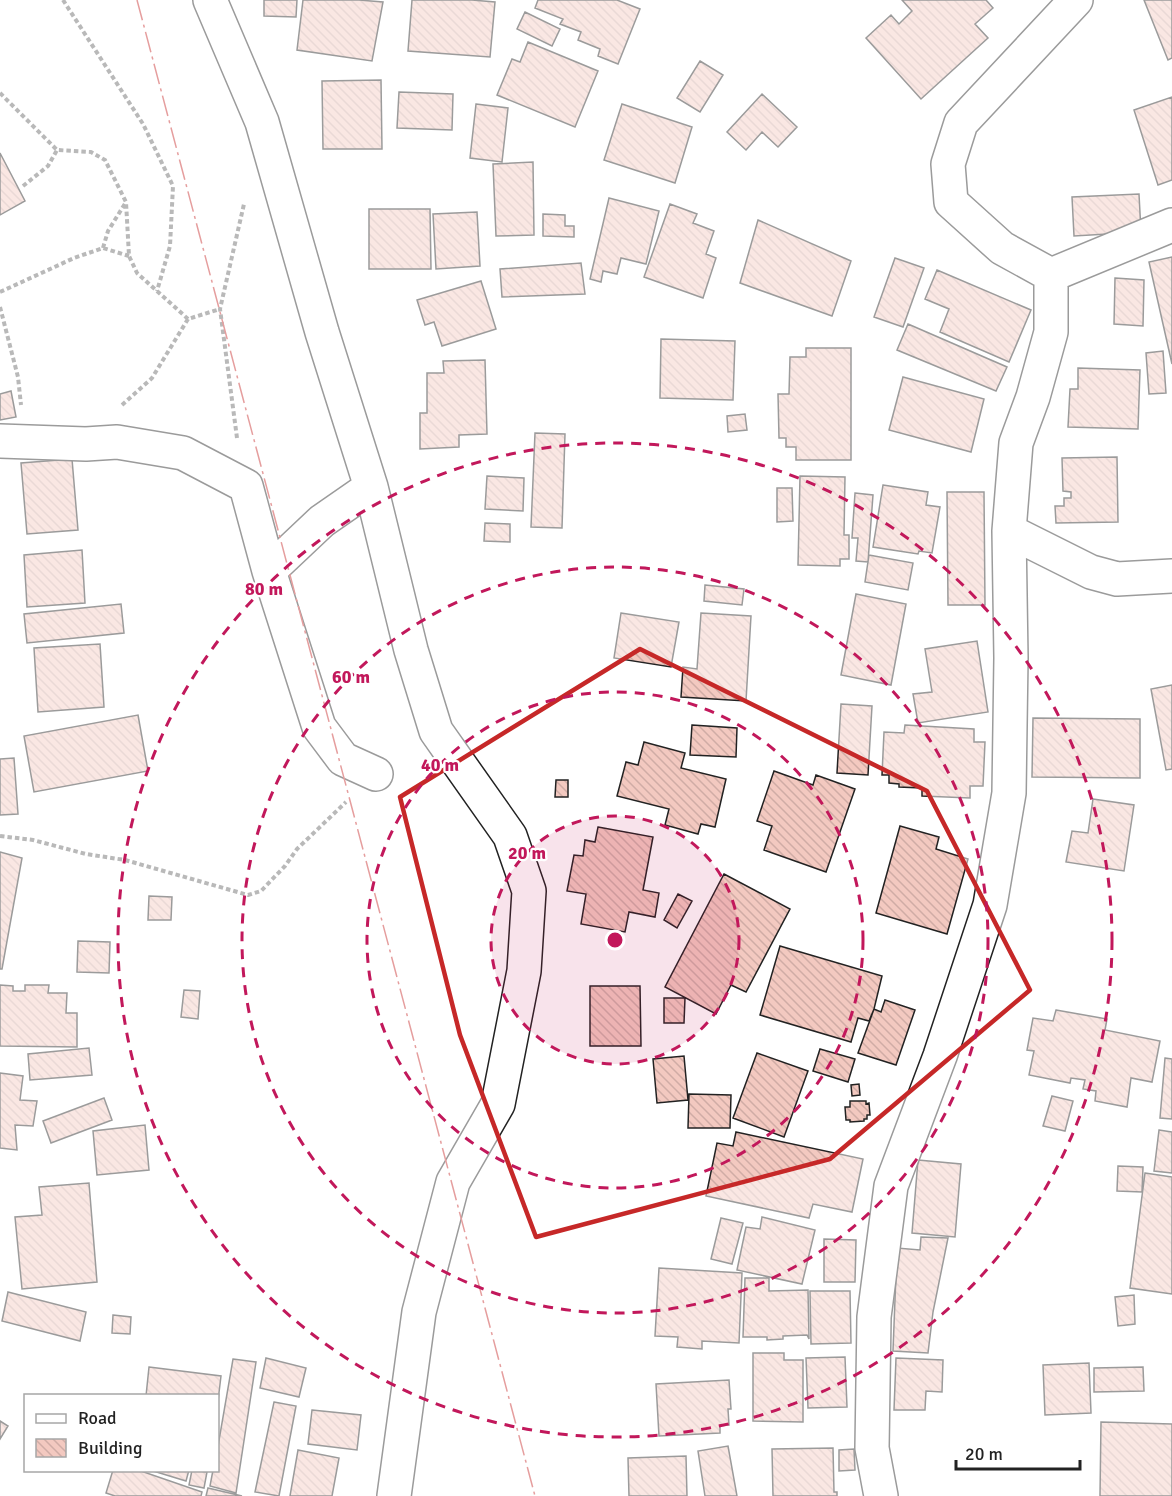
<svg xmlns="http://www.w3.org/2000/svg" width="1172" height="1496" viewBox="0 0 1172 1496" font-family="Signika,sans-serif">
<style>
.building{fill:url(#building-back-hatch);stroke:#222;stroke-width:1.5}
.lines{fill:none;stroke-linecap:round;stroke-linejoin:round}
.minor-casing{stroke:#222;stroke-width:36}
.path{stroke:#646464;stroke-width:4;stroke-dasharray:4.5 3;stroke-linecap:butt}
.minor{stroke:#fff;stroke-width:33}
.power{stroke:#c62828;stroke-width:1.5;stroke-dasharray:21 4.5 3 4.5;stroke-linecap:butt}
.marked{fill:none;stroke:#c62828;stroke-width:4.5;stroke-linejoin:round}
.ring{fill:none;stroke:#c2185b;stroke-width:3;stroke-dasharray:10 8}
.centre{fill:#c2185b;stroke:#fff;stroke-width:3}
.ring-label{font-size:18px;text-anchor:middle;font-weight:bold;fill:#c2185b;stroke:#fff;stroke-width:4.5;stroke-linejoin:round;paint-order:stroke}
</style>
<defs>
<pattern id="building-back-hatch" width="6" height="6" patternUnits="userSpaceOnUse" patternTransform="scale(1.5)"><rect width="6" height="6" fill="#f3c9c0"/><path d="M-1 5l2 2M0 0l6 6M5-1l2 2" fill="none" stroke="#d0aca5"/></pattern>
</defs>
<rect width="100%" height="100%" fill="#fff"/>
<path class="building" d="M264 0H297L296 17 264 16Z
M303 0H359L383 2 372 61 297 50Z
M412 0H472L495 2 490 57 408 51Z
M538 0H617L640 9 618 64 598 56 600 49 578 40 581 32 560 24 563 19 535 8Z
M902 0H986L993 8 975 24 988 38 921 99 866 38 891 15 899 24 912 11Z
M1144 0H1172V58L1168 60Z
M525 12 560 29 552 46 517 29Z
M528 42 598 71 575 127 497 95 512 59 520 62Z
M700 61 723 75 700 112 677 98Z
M381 80 382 149H323L322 81Z
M399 92 453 94 452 130 397 128Z
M762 94 797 127 778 147 762 132 746 150 727 132Z
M1172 97V180L1158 185 1134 110Z
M476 104 508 108 502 162 470 158Z
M622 104 692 127 675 183 604 160Z
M0 153 25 201 0 215Z
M533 162 534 235 496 236 493 164Z
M1139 194 1141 232 1074 236 1072 197Z
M609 198 659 211 646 264 621 258 617 274 603 271 601 282 590 279Z
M670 204 697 214 693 223 714 231 706 254 716 258 703 298 644 277Z
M369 209H430L431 269H369Z
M477 212 480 266 436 269 433 214Z
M543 214 565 215V226H574V237L543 236Z
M758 220 851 261 832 316 740 283Z
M1172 257V364L1149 262Z
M895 258 924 268 903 327 874 317Z
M581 263 585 294 502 297 500 269Z
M937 270 1031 310 1009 362 940 332 949 309 925 299Z
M1115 278 1144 280 1143 326 1114 324Z
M481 281 496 329 442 346 434 322 425 325 417 300Z
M908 324 1007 367 996 391 897 350Z
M661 339 735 341 733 400 660 398Z
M806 348H851V460H796V447H786V438H779L778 394H789L790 357H806Z
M1163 351 1166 393 1149 394 1146 353Z
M485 360 487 434 459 435V447L420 449V413H427V373H444L443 361Z
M1078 368 1140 370 1138 429 1068 427 1070 389H1078Z
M903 377 984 399 971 452 889 430Z
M11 391 16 417 0 420V394Z
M745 414 747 430 728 432 727 416Z
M535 433 565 434 562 528 531 527Z
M1117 457 1118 522 1056 523 1055 506H1064V498H1071V492L1063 491 1062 458Z
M72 459 78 530 27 534 21 463Z
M487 476 524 478 523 511 485 509Z
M800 476 845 477 844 535H849V559H840V566L798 565Z
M883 485 928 492 926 505 940 507 932 553 919 551 918 554 873 547Z
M777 488H792L793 521 777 522Z
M947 492H984L985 605H948Z
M855 493 873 495 868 562 856 561 858 538H852Z
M485 523 510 524V542L484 541Z
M82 550 85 603 27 607 24 555Z
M869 555 913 563 908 590 865 582Z
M705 585 744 589 742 605 704 601Z
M856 594 906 604 891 685 841 675Z
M121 604 124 633 27 643 24 614Z
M621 613 679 622 671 667 614 658Z
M701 613 751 616 746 701 681 697 683 667 697 669Z
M977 641 988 712 918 723 913 694 932 692 925 649Z
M100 644 104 707 38 712 34 648Z
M1172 685V769L1166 770 1151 689Z
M841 704 872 706 868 775 837 773Z
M138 715 148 771 34 792 24 736Z
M1033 718 1140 719V778L1032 777Z
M692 725 737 728 736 757 690 755Z
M905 725 974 729V742H985L983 786H970V798L922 796V788L899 787V784L889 783V775H882L884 732 904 733Z
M644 742 685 753 681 768 726 779 715 827 701 824 698 834 665 825 669 809 617 796 626 762 638 765Z
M14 758 18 814 0 815V759Z
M774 771 813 785 816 775 855 789 826 872 764 850 772 826 757 821Z
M556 780H568V797H555Z
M1093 799 1134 805 1124 871 1066 862 1072 831 1088 833Z
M900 826 939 837 936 849 968 859 947 934 876 913Z
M598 827 653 837 643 890 659 893 655 917 629 912 625 932 581 924 586 894 567 891 574 855 583 856 585 840 595 842Z
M0 852 22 858 2 969H0Z
M724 874 790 909 746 992 731 985 716 1014 665 987Z
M678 894 692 901 677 928 664 920Z
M149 896 172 897 171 920H148Z
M78 941 110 942 109 973 77 972Z
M780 946 882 976 874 1009 869 1021 858 1018 851 1042 760 1015Z
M0 985 13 986V991H25V985H49L48 993H67L66 1013H77V1047L0 1046Z
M590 986H640L641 1046H590Z
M184 990 200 991 198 1019 181 1017Z
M664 998H685L684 1023H664Z
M885 1000 915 1010 896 1065 858 1053 874 1009 881 1012Z
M1056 1010 1107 1019 1105 1030 1160 1041 1152 1082 1131 1078 1127 1107 1095 1101 1096 1091 1083 1089 1085 1080 1071 1078 1070 1083 1029 1075 1034 1051 1027 1050 1033 1018 1053 1021Z
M89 1048 92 1075 30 1080 28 1054Z
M820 1049 855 1059 848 1082 813 1071Z
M757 1053 808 1071 784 1137 733 1118Z
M684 1056 688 1100 657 1103 653 1059Z
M1165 1058 1172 1059V1119L1160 1118Z
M0 1073 23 1076 20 1100 37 1101 33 1126 15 1125 17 1150 0 1148Z
M859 1084 860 1095 852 1096 851 1085Z
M689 1094 731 1095 730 1128H688Z
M1052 1096 1073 1101 1065 1131 1043 1126Z
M104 1098 112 1120 51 1143 43 1121Z
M850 1101H866V1104L869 1103 870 1115H867V1119H864V1121L850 1122V1120H846L845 1107H850Z
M145 1125 149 1170 97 1175 93 1131Z
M1159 1130 1172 1132V1173L1154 1171Z
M736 1132 863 1159 852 1212 813 1204 809 1218 706 1196 717 1143 733 1146Z
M918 1160 961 1164 955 1237 912 1233Z
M1118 1166 1143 1167 1142 1192 1117 1191Z
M1145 1173 1172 1177V1294L1130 1288Z
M89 1183 97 1282 22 1289 15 1217 42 1215 39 1187Z
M762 1217 815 1230 802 1284 737 1270 746 1227 760 1229Z
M721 1218 743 1223 732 1264 711 1259Z
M921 1237 948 1238 933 1312 928 1353 893 1351 897 1248 920 1250Z
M824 1239 856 1240 855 1282H824Z
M659 1268 742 1273 739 1343 702 1341V1349L677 1347 678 1337 655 1336Z
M745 1278H769V1291L808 1290 809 1339 807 1335 783 1336V1339L767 1340V1337H743Z
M810 1291H850L851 1343 811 1344Z
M8 1292 86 1312 80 1341 2 1321Z
M1134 1295 1135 1324 1118 1326 1115 1297Z
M113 1315 131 1317 130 1334 112 1333Z
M753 1353H784V1360H803V1422L753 1421Z
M845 1357 847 1407 808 1408 806 1358Z
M266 1358 306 1368 299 1397 260 1388Z
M896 1358 943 1360 942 1392 926 1391 925 1410H894Z
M233 1359 256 1362 236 1493 210 1486 213 1470H218V1446Z
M1089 1363 1091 1413 1045 1415 1043 1365Z
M149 1367 221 1376 218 1401V1396H146Z
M1143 1367 1144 1391 1094 1392V1368Z
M729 1380 731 1409H728L729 1425H720V1433L659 1436 656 1384Z
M274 1402 296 1406 279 1496 255 1492Z
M312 1410 361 1415 357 1450 308 1444Z
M0 1421 8 1426 0 1439Z
M1101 1422 1172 1424V1496H1100Z
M728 1446 737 1496H705L698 1451Z
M833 1448 834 1492H837V1496H773L772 1449Z
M854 1449 855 1470 839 1471V1450Z
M298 1450 339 1458 332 1496H290Z
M686 1456 687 1496H629L628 1458Z
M113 1470H138L202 1492 201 1496H115L106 1493Z
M150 1470H189L186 1481Z
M192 1470 207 1472 204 1488 189 1485Z
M208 1488 242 1496H206Z"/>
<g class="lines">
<defs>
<path id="minor" d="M210 0 262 122 322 332 371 487 411 650 436 731 510 836 529 891 524 971 498 1104 453 1182 419 1312 394 1496
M1051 275 1172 225
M0 441 86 444 117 442 183 453 246 486 269 571 319 727 343 759 376 774
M1009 531 1091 572 1117 579 1172 576
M269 571 322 521 371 487
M881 1496 872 1448 874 1317 891 1186 940 1056 990 905 1009 793 1011 658 1009 531 1016 443 1033 397 1051 332V275L1002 248 951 202 948 164 961 123 1076 0"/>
</defs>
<use href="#minor" class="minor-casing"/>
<path class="path" d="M63 0 143 124 173 186 170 246 157 291
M0 93 57 150 91 152 105 160 126 202 129 256 137 273 188 319
M23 186 48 166 57 150
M103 248 108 231 126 202
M0 292 74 258 103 248 129 256
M0 307 18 377 21 405
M122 405 152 378 188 319 220 309
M237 438 220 309 244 204
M0 836 33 840 86 854 125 860 248 895 261 891 285 866 297 849 346 802"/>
<use href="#minor" class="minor"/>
<path class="power" d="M137 0 535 1496"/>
</g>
<path d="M0 0H1172V1496H0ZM640 649 927 791 1030 990 830 1159 536 1237 460 1035 400 797Z" fill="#fff" fill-opacity=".55" fill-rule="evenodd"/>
<path class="marked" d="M640 649 927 791 1030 990 830 1159 536 1237 460 1035 400 797Z"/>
<circle cx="615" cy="940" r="124" fill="#c2185b" fill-opacity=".12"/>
<g class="ring">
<circle cx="615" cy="940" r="124"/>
<circle cx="615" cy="940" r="248"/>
<circle cx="615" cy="940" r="373"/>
<circle cx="615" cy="940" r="497"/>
</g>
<circle cx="615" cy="940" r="9" class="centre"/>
<g class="ring-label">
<text x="264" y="595">80 m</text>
<text x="351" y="683">60 m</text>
<text x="440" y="771">40 m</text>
<text x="527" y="859">20 m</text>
</g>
<rect x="24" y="1394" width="195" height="78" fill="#ffffff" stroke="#a7a7a7" stroke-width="1.5"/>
<rect x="36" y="1414" width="30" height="9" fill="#ffffff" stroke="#a7a7a7" stroke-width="1.5"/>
<text x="78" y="1424" font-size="18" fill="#222222">Road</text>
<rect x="36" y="1439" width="30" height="18" fill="url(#building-back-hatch)" stroke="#a7a7a7" stroke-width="1.5"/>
<text x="78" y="1454" font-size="18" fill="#222222">Building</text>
<path d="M956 1460v9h124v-9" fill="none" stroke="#222222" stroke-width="3"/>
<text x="965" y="1460" font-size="18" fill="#222222" stroke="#ffffff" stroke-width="4.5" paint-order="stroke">20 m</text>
</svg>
